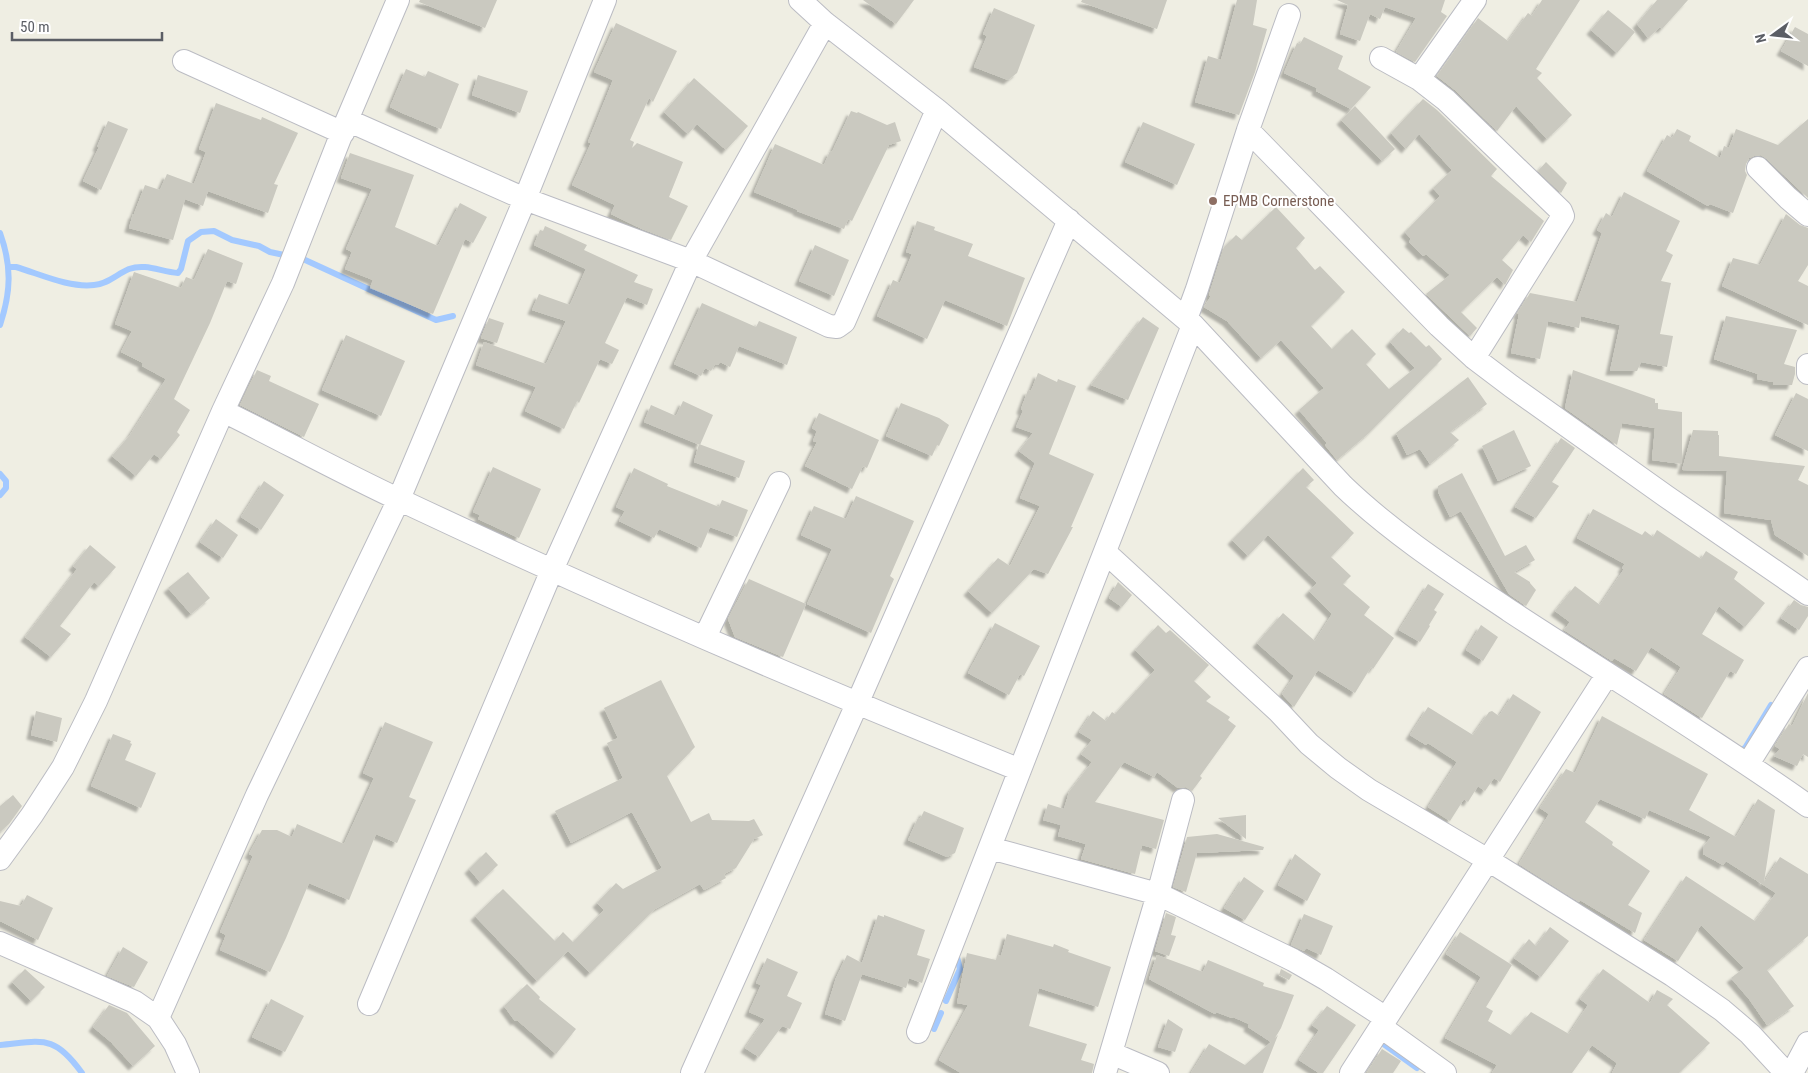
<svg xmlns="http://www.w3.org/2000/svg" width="1808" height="1073" viewBox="0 0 1808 1073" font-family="'Roboto Condensed',sans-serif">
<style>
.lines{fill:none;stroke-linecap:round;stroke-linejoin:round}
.stream{stroke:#a3c9ff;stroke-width:6}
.building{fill:#cac9c0;filter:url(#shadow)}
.minor-casing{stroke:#bbbcc3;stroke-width:24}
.minor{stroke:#fff;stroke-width:22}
.education-dot{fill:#8d6e63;stroke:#fff;stroke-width:2}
.labels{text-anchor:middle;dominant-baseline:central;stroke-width:4;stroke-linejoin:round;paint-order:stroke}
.education-label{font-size:15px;fill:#785e54;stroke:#fff;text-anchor:start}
</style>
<defs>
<filter id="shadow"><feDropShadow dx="-4.5" dy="4.5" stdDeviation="1" flood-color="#0004"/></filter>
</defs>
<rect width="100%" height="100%" fill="#efeee3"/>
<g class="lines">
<path class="stream" d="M0 233C12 266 11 292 0 325
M8 267H16C40 274 69 288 94 285 108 284 117 274 129 269 146 263 161 272 178 273L181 269 188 241 201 232 214 231 232 240 259 246 270 252 303 259 436 320 453 316
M0 474 6 481V488L0 495
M1738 751 1745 748 1771 705
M946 1001 960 969 956 953
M934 1029 941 1013
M1378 1040 1417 1068
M0 1045C43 1041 54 1034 82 1073"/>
</g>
<path class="building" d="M420 0H497L485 28 419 2Z
M863 0H914L896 24Z
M1082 0H1167L1157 29 1081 2Z
M1237 0H1257L1253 25 1267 29 1255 72 1239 115 1195 102 1208 56 1221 60Z
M1337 0H1445L1441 12 1447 16 1415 62 1396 52 1416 18 1385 7 1380 19 1370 14 1360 41 1340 34 1348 5Z
M1542 0H1580L1536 69 1542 73 1537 78 1572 115 1547 139 1516 106 1497 131 1455 90 1437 76 1478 18 1508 41 1528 13 1532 16Z
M1657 0H1688L1662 29 1660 27 1648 38 1637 24Z
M994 8 1035 25 1017 73 1008 80 974 67 987 36 983 34Z
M1608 10 1635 32 1617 53 1591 30Z
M616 23 677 51 653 102 649 98 630 140 634 142 632 148 637 143 683 162 669 197 688 206 671 240 642 229 611 214 615 205 572 185 591 143 588 142 613 80 594 72Z
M1795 27 1808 34V66L1781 51Z
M1304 37 1343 56 1338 69 1371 87 1351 109 1316 91 1317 88 1284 73 1297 43 1300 44Z
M406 69 425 77 428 71 459 84 441 129 402 113 390 107Z
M478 75 528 91 520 113 472 95Z
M694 78 748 126 726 150 697 124 688 134 664 112Z
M1423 99 1437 110 1497 169 1491 176 1544 221 1531 242 1523 235 1502 260 1513 270 1505 285 1497 277 1461 312 1477 328 1470 336 1426 294 1450 275 1426 254 1423 256 1409 242 1411 239 1405 232 1440 196 1433 188 1452 170 1419 134 1406 149 1391 133Z
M216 103 261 120 262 117 298 133 274 184 278 185 268 213 208 191 203 206 185 199 173 240 129 228 133 214H134L145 185 160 190 167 174 194 184 206 152 199 149Z
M1355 106 1395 149 1382 161 1341 120Z
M851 111 857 113 858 112 887 125 895 122 901 141 889 145 852 221 848 219 844 229 797 211 798 210 754 192 775 144 824 165 830 151 832 152Z
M1808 119V198L1767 159 1761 155 1754 156 1749 158 1746 164 1745 171 1747 175 1733 213 1710 204 1708 206 1647 171 1667 135 1672 138 1677 129 1691 136 1689 141 1720 158 1724 146 1729 148 1736 129 1778 145Z
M108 121 128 129 101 190 83 181 99 147H97Z
M1143 122 1195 144 1177 185 1125 162Z
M350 153 414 175 395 227 438 246 460 203 487 217 473 243 465 239 433 314 370 288 373 280 345 269 352 252 346 249 372 189 341 178Z
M1546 162 1567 183 1561 193 1538 171Z
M1624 192 1680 221 1666 251 1673 255 1661 281 1671 283 1660 334 1673 336 1667 367 1641 362 1637 371H1610L1620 325 1581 316 1579 328 1548 321 1540 359 1511 353 1519 314H1517L1530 293 1577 302 1602 233 1597 230 1606 213 1612 217Z
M1276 207 1305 238 1296 248 1315 270 1320 266 1345 292 1311 326 1332 349 1352 329 1376 354 1366 364 1389 389 1415 368 1390 342 1403 328 1409 333 1411 332 1426 347 1429 345 1442 359 1369 433 1337 460 1325 445 1327 443 1299 410 1324 388 1281 340 1261 358 1227 321 1204 307 1211 296 1209 295 1224 247 1236 235 1242 240Z
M1786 214 1800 225 1808 228V265L1798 281 1808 286V325L1722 286 1733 258 1760 265Z
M917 221 935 227 934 230 973 244 968 256 1025 278 1007 326 945 300 927 339 877 316 893 280 900 283 912 254 906 252Z
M545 226 587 245 584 250 638 275 634 282 653 289 647 305 627 297 605 343 619 350 612 364 600 359 579 403 577 401 564 429 525 411 536 387 476 365 484 342 546 364 566 321 532 310 539 294 570 305 586 269 534 245 540 230 543 231Z
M815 245 849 260 834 296 799 281Z
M208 249 243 263 236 284 227 281 210 323 174 399 190 410 177 432 180 435 161 459 154 454 136 476 112 456 130 435 166 379 142 366 143 363 121 352 132 331 115 324 134 272 181 288 186 277 194 280Z
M702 303 756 327 759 321 797 337 787 365 739 346 730 367 720 362 718 365 715 364 711 371 705 368 701 376 674 364Z
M1726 316 1797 330 1784 364 1795 367V374L1792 385H1773V382L1757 379 1758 374 1714 359Z
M1143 317 1159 328 1128 400 1091 385Z
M489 318 504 323 497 343 481 338Z
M346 335 405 361 381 416 322 390Z
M257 370 271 376 269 381 319 404 304 437 240 405Z
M1573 370 1655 399V403H1658V409L1682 412V464L1652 460 1655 428 1622 423 1617 445 1565 408Z
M1038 373 1057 382 1058 379 1076 386 1049 454 1094 474 1071 527H1073L1048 574 1034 569 992 613 968 591 998 558 1010 566 1040 506 1020 498 1035 463 1019 451 1033 433 1016 427 1023 411 1021 409 1028 390 1031 391Z
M1468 377 1487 404 1450 432 1459 440 1430 464 1420 449 1407 455 1396 433Z
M1796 393 1808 399V451L1775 435Z
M683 401 713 415 700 445 644 422 651 405 676 416Z
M901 403 939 418 949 425 939 446 937 445 932 456 886 436Z
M819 413 879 440 867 468 863 466 852 489 805 466 817 442 813 441 817 431 812 428Z
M1514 430 1531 466 1498 481 1482 446Z
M1693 430 1718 431V435H1719V456L1805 466 1798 480 1808 485V556L1775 535 1771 520 1724 513 1727 471 1682 470Z
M1561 438 1575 448 1552 482 1559 486 1536 518 1515 507Z
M699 444 745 461 739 478 694 462Z
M493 467 541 489 519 538 478 519 480 515 473 512Z
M634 468 668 484 667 486 719 507 722 500 748 510 737 537 710 527 701 548 659 529 654 538 619 521 625 511 616 507Z
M1303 468 1314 480 1306 487 1354 533 1331 557 1351 576 1343 584 1370 607 1364 615 1394 638 1373 669 1371 667 1355 693 1318 670 1294 707 1282 694 1294 676 1257 643 1283 613 1315 641 1332 614 1309 591 1317 583 1268 535 1248 556 1232 540Z
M1462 473 1505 556 1526 545 1535 560 1514 572 1530 582V583L1536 590 1526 606 1509 594 1461 511 1450 517 1438 492V486Z
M264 481 284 495 261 530 241 517Z
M856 496 914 521 890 576 894 579 871 633 807 604 832 549 801 535 814 506 846 519Z
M1593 509 1642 535 1645 531 1653 537 1657 530 1701 559 1706 551 1738 572 1734 579 1765 603 1745 627 1719 606 1702 634 1744 660 1736 674 1730 671 1702 718 1664 694 1681 667 1651 647 1636 671 1614 658 1612 661 1564 630 1570 622 1555 611 1575 586 1600 605 1624 569 1622 568 1625 564 1577 538Z
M216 519 238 535 223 558 200 542Z
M90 545 116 567 99 586 94 582 60 626 71 634 51 657 25 637 77 569 73 566Z
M188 572 210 598 191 614 168 588Z
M749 579 806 604 783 657 735 637 728 619Z
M1118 582 1132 595 1122 607 1109 598Z
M1428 584 1444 594 1434 610 1437 612 1429 625 1430 626 1420 642 1399 630Z
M1794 600 1801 605 1808 607V616L1799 630 1781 618Z
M995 623 1040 646 1024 676 1020 674 1009 695 968 673Z
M1158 625 1166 633 1170 630 1209 665 1194 681 1211 697 1206 701 1230 717 1228 720 1236 726 1200 776 1202 778 1192 791 1186 787 1178 788 1157 772 1154 777 1124 762 1095 802 1164 820 1156 849 1142 845 1135 874 1081 859 1086 844 1058 836 1061 825 1043 820 1048 804 1064 809 1069 792 1092 762 1081 754 1092 740 1079 732 1093 711 1106 721 1112 712 1115 714 1155 670 1135 650Z
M1481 625 1498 637 1483 661 1466 650Z
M661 680 695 747 667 776 691 822 709 813 712 820 749 821 754 819 763 835 754 839 736 868 724 874 726 878 704 890 700 884 655 909 590 973 568 951 537 981 475 916 503 889 555 941 563 932 573 942 604 910 597 903 616 883 623 889 662 868 632 812 571 843 555 811 623 778 607 743 618 738 604 708Z
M1808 693V757L1803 754 1797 766 1774 756 1780 749 1775 746 1789 724 1792 726Z
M1513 694 1541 712 1500 782 1494 778 1485 791 1478 786 1468 802 1464 799 1450 821 1428 807 1457 762 1428 743 1426 745 1410 735 1428 707 1473 735 1489 712 1492 711 1499 716Z
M36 711 62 718 57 742 31 735Z
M1602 716 1708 774 1689 810 1736 837 1758 799 1775 810 1764 882 1780 857 1808 874V936L1767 970 1794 1006 1767 1025 1749 999 1731 978 1744 968 1701 925 1678 961 1644 940 1686 876 1755 921 1776 893 1726 861 1723 865 1703 854V847L1711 837 1649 810 1645 819 1600 799 1585 822 1613 842 1612 845 1650 871 1628 905 1642 913 1635 933 1580 900 1579 902 1519 864 1549 814 1540 808 1566 769 1575 773Z
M385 722 433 742 409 797 416 800 397 843 376 834 349 900 309 883 286 938 270 972 220 950 226 935 220 932 253 856 249 854 262 830H277L292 837 297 824 344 844 374 778 363 773Z
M113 734 131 741 130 743 132 744 125 760 156 773 141 808 91 786Z
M13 795 22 806 9 824 0 832V806Z
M924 811 964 828 955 853 947 857 908 840 918 818 920 819Z
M1246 815V839L1218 818Z
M1217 834 1264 847 1263 850 1197 853 1186 892 1173 887 1187 837Z
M486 852 498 865 480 882 469 869Z
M1295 854 1321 874 1307 901 1278 885Z
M1244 877 1264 891 1245 920 1224 908Z
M27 895 53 908 38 940 0 921V901L21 906Z
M1166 913 1176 917 1171 935 1176 936 1169 956 1155 951Z
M1304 914 1333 926 1321 955 1306 948 1304 951 1291 945Z
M878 915 884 917V915L925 930 917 955 930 959 922 983 909 978 906 988 862 974 845 1021 825 1014 836 978 847 955 862 963Z
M1550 927 1569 941 1541 977 1514 958 1529 939 1536 946Z
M1460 932 1512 965 1486 1007 1493 1011 1488 1021 1511 1035 1531 1012 1569 1034 1588 1005 1580 999 1603 969 1650 1003 1657 990 1673 999 1667 1005 1710 1043 1679 1073H1612L1617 1063 1592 1045 1572 1073H1492L1497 1065 1445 1038 1481 977 1446 954Z
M1007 934 1053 947 1054 944 1069 950 1068 952 1111 967 1098 1007 1039 988 1029 1026 1087 1044 1081 1060 1094 1064 1092 1073H961L939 1060 968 1005 957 1003 967 953 996 960 997 955 1001 956Z
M123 947 148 962 134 987 107 976Z
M1157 955 1203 972 1208 960 1264 983 1263 986 1294 995 1281 1028 1275 1038 1278 1035 1263 1073H1191L1209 1044 1245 1065 1271 1042 1248 1027 1249 1024 1233 1017 1232 1018 1216 1012 1215 1014 1149 979Z
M767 958 798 972 787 996 802 1003 790 1029 782 1026 759 1057 745 1048 765 1019 749 1012 761 985 756 983Z
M25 969 45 987 31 1001 12 982Z
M1281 969 1292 975 1289 980 1279 975Z
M527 984 540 997 539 999 576 1029 556 1054 517 1020 515 1021 504 1006Z
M271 999 304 1016 285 1052 252 1037Z
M109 1005 127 1013 155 1046 133 1066 111 1042 93 1027Z
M1327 1006 1356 1025 1323 1073H1319L1299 1060 1319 1030 1312 1025Z
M1168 1019 1183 1029 1175 1052 1158 1047Z
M1382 1049 1401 1061 1393 1073H1367Z"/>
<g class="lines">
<defs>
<path id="minor" d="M800 0 825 23 937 110 1193 325 1343 486C1393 534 1452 572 1510 611 1609 676 1711 737 1808 806
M1381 58 1419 79 1446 100 1561 211 1563 216 1474 358
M184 61 343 133
M1419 79 1475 0
M347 120 525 199 691 261 829 326 837 327 844 322 937 110
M1248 130 1439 326 1474 358 1511 386 1667 497 1808 594
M1758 168 1788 198 1808 215
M1186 319 1197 289 1248 130 1289 15
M1808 365V373
M223 411C282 440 340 472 400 500 604 596 811 686 1020 770
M1105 552 1279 712 1309 744 1338 768 1369 790 1488 860 1672 975 1722 1010 1750 1034 1786 1073
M705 637 779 483
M1748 764 1808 668
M990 848 1158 894 1293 960 1326 979 1386 1018
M0 859 32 815 63 767 96 701 223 411 283 283 347 120 398 0
M0 943 135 1002 158 1018 175 1044 188 1073
M369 1004 552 570 691 261 825 23
M158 1018 257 795 399 499 525 199 605 0
M1381 1027 1445 1073
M918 1032 1193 325
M1111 1053 1158 1073
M692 1073 857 704 1069 220
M1105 1073 1158 894 1183 800
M1351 1073 1607 675
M1792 1073 1808 1043"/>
</defs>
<use href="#minor" class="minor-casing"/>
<use href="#minor" class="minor"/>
</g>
<circle class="education-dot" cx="1213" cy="201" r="5"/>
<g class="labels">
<g class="education-label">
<text x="1223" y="201">EPMB Cornerstone</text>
</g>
</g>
<g transform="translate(1773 35) rotate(255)" stroke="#ffffff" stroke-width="4" paint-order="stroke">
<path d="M0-4L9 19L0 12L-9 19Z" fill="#5b5e65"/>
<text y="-8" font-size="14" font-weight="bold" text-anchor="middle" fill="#5b5e65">N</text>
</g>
<path d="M12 32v8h150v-8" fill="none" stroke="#5b5e65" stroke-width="2.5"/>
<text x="20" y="32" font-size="15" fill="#5b5e65" stroke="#ffffff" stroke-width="4" paint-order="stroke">50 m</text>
</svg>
